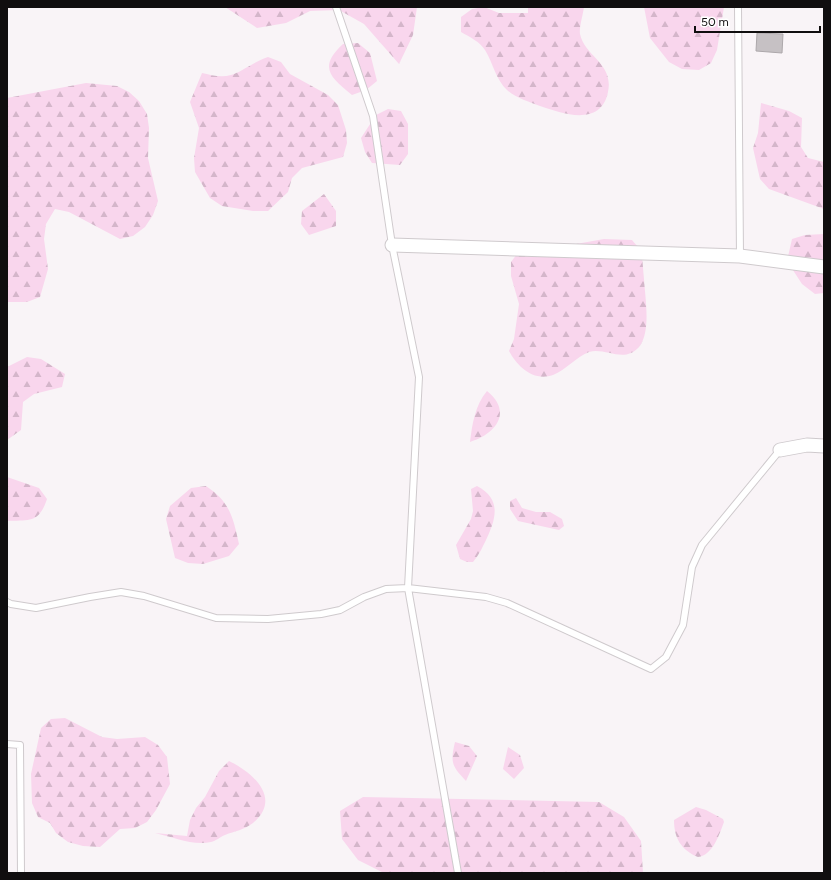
<svg xmlns="http://www.w3.org/2000/svg" width="831" height="880" viewBox="0 0 831 880" font-family="Figtree,sans-serif">
<style>
.forest{fill:url(#forest-firs)}
.building{fill:#c6c1c4;stroke:#ada8ab}
.lines{fill:none;stroke-linecap:round;stroke-linejoin:round}
.service-casing{stroke:#cfcacd;stroke-width:8}
.minor-casing{stroke:#cfcacd;stroke-width:15}
.service{stroke:#fff;stroke-width:6}
.minor{stroke:#fff;stroke-width:13}
</style>
<defs>
<pattern id="forest-firs" width="22" height="20" patternUnits="userSpaceOnUse"><rect width="22" height="20" fill="#f9d6ed"/><path d="M5 1l3.5 6h-7zM16 11l3.5 6h-7z" fill="#d4b6ca"/></pattern>
</defs>
<rect width="100%" height="100%" fill="#f9f4f7"/>
<path class="forest" d="M225 7H417L413 35 399 64 364 24 339 10 310 11 286 23 257 28Z
M484 7 499 13H528V7H584C583 15 579 27 580 34 585 57 614 63 608 92 601 127 563 114 540 106 529 102 516 98 507 90 496 80 493 63 485 50 480 42 470 37 461 32V17L472 9Z
M644 7H724L717 50 711 63 699 70 682 69 669 62 650 38Z
M358 43 370 53 377 81 366 90 352 95C330 77 318 67 343 44Z
M268 57 281 62 290 74 328 95 338 105 346 130 347 143 343 157 302 168 292 178 288 192 268 211H253L222 206 210 198 195 172 194 158 199 128 190 102 202 73C211 75 221 78 231 75 240 73 255 61 268 57Z
M86 83 117 86 129 92 139 101 147 114 149 128 148 158 158 201 153 215 145 227 133 236 120 239 69 212 55 209 46 224 44 239 48 269 40 297 27 302H7V98Z
M761 103 789 111 802 118 801 147 808 158 824 162V209L769 189 760 179 753 148 758 133Z
M388 109 401 111 408 124V154L400 165 372 163 365 152 361 138 376 115Z
M324 194 336 211V226L309 235 301 224 302 211Z
M824 234V293L815 294 802 284 787 261 792 239 805 235Z
M604 239 632 240C635 244 640 248 641 252 643 260 643 271 644 279 645 299 654 344 631 353 618 359 603 348 589 352 576 357 566 370 553 375 533 382 517 366 509 351L514 339 519 304 511 276V262L520 250 533 243 576 244Z
M27 357 41 359 65 374 62 387 34 394 23 402 21 430 7 440V367Z
M487 391C513 412 496 434 470 442 472 425 475 405 487 391Z
M7 477 39 488 47 499C39 523 30 520 7 521Z
M206 486C230 502 233 517 239 544L229 556 203 564 188 563 175 558 166 519 170 506 191 488Z
M477 486C502 499 496 519 486 540 482 548 479 555 473 562H467L460 559 456 545 471 519 473 511 471 489Z
M516 498 522 508 536 512H550L562 519 564 526 559 530 518 521 510 509V501Z
M65 718 102 737 117 739 145 737 158 745 167 757 170 784 156 810 147 822 135 828 120 829 100 847 83 846 68 842 56 833 50 823 38 817 32 803 31 774 41 728 51 719Z
M455 742 469 746 477 756 466 781C452 766 450 763 455 742Z
M508 747 520 755 524 768 514 779 503 769Z
M229 761C254 773 282 799 253 823 244 830 235 831 225 835 220 837 216 841 211 842 193 846 173 837 155 833L187 836 190 820 196 808 205 797 219 771Z
M363 797 599 802 624 817 641 841 643 873H384L358 860 342 839 340 811Z
M696 807 706 810 723 819 724 822C719 835 713 855 698 857 681 850 674 838 674 820Z"/>
<path class="building" d="M757 33 783 34 782 53 756 51Z"/>
<g class="lines">
<defs>
<path id="service" d="M336 7 373 116 392 245 419 377 408 588 458 873
M738 7 740 256
M7 602 11 604 36 608 90 597 121 592 144 596 216 618 268 619 321 614 340 610 364 597 386 589 408 588 486 597 507 603 651 669 666 657 683 625 692 567 702 545 780 450
M7 744 20 745 21 873"/>
<path id="minor" d="M392 245 740 256 824 267
M780 450 807 445 824 446"/>
</defs>
<use href="#service" class="service-casing"/>
<use href="#minor" class="minor-casing"/>
<use href="#service" class="service"/>
<use href="#minor" class="minor"/>
</g>
<rect width="831" height="880" fill="none" stroke="#100e0f" stroke-width="16"/>
<path d="M695 26v6h125v-6" fill="none" stroke="#100e0f" stroke-width="2"/>
<text x="701" y="26" font-size="12" fill="#100e0f" stroke="#ffffff" stroke-width="3" paint-order="stroke">50 m</text>
</svg>
